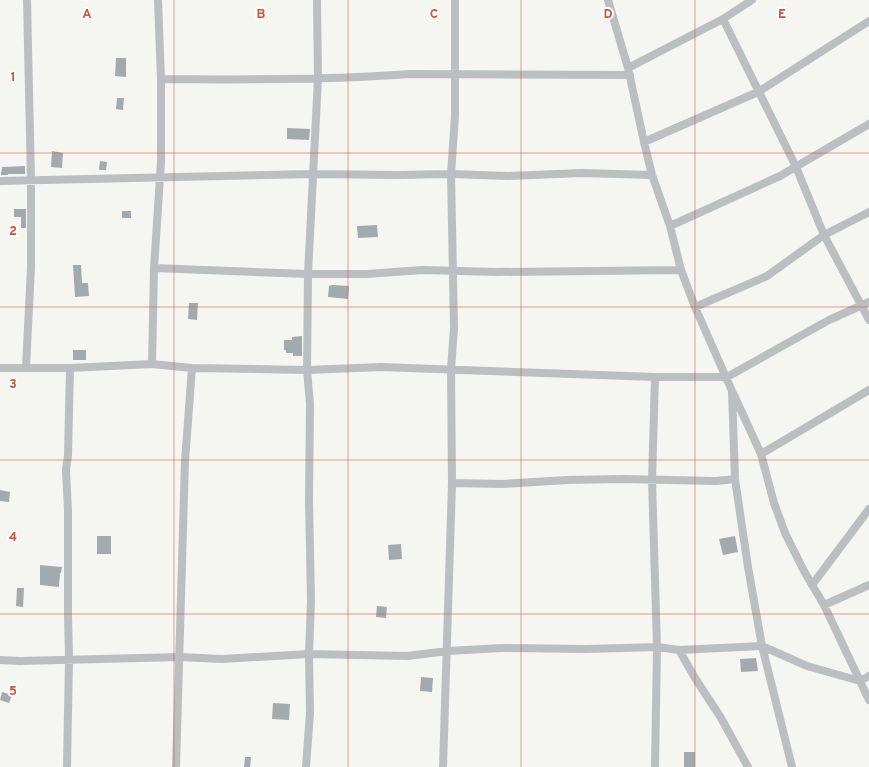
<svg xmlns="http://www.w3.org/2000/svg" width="869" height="767" viewBox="0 0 869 767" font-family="Overpass,sans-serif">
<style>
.building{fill:#a3aaae}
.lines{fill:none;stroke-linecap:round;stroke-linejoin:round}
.minor{stroke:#bbbfc2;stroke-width:8}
.grid{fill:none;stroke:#cd553a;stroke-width:1;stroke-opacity:0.55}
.grid-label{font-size:13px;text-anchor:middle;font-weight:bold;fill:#cd553a;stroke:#fff;stroke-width:4;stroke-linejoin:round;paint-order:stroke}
</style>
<rect width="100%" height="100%" fill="#f5f5f2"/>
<path class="building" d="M116 58H126V77L115 76Z
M117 98H124L123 110 116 109Z
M287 128 310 129 309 140 287 139Z
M52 151 63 153 62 168 51 167Z
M100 161 107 162 106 170H99Z
M25 166V174H8V175H1L2 167Z
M14 209H26V228H21V217H14Z
M122 211H131V218H122Z
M377 225 378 237 358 238 357 226Z
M73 265H81L82 283H88L89 296 75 297Z
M332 285 349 286 348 299 328 297 329 286Z
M189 303H198L197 320 188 319Z
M302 336V356H293V353H286V350H284V340H292V337Z
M73 350H86V360H73Z
M0 490 10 492 9 502 0 501Z
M97 536H111V554H97Z
M735 536 738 552 723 555 719 539Z
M401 544 402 559 389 560 388 545Z
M40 565 62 567 61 573H60L59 587 40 585Z
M17 588H24L23 607 16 606Z
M377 606 387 607 386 618 376 617Z
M756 658 758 671 741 672 740 659Z
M421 677 433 678 432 692 420 691Z
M2 692 12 695 9 703 0 700Z
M273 703 290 704 289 720 272 719Z
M684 752H695V767H684Z
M245 757H251L250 767H244Z"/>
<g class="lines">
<path class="minor" d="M608 0 628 68 644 142 652 175 670 226 681 270 695 307 732 391 735 479 748 567 762 646 792 767
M723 19 796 167 824 235 869 320
M628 68 723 19 752 0
M161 79C244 80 328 80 411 74L630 75
M644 142 758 92 869 21
M0 181 313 174 397 175 451 174 507 176 582 173 652 175
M670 226 780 176 869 124
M154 268 308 274H367L422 270 497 272 681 270
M695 307 767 276 824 235 869 212
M152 364 154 268 161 162V79L158 0
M26 367 31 268V181L27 0
M0 368H70L152 364 192 368 307 370 381 367 655 377H727L829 320 869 302
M655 377 652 480 657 647 655 767
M734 395 761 454 774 503 785 533 804 571 824 605 869 700
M761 454 869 390
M452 483 502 484 567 480 623 479 716 481 735 479
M812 585 869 509
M824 605 869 585
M679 650 695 678 721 718 748 767
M0 660 20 661 180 657 222 659 309 654 407 656 448 651 501 648 587 649 657 647 679 650 762 646 807 666 860 681 869 676
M67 767 69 659 68 613V511L66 470 68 455 70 368
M176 767 185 461 192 368
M306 767 310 713 309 654 311 601 309 500 310 404 307 370 308 274 318 78 317 0
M443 767 452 483 451 370 454 328 451 174 455 116V0"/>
</g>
<path class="grid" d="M174 0V767M348 0V767M521 0V767M695 0V767M0 153H869M0 307H869M0 460H869M0 614H869"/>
<g class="grid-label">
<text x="87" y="18">A</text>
<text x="261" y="18">B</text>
<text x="434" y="18">C</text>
<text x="608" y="18">D</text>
<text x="782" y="18">E</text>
<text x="13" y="81">1</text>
<text x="13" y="235">2</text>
<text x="13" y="388">3</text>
<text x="13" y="541">4</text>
<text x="13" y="695">5</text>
</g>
</svg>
